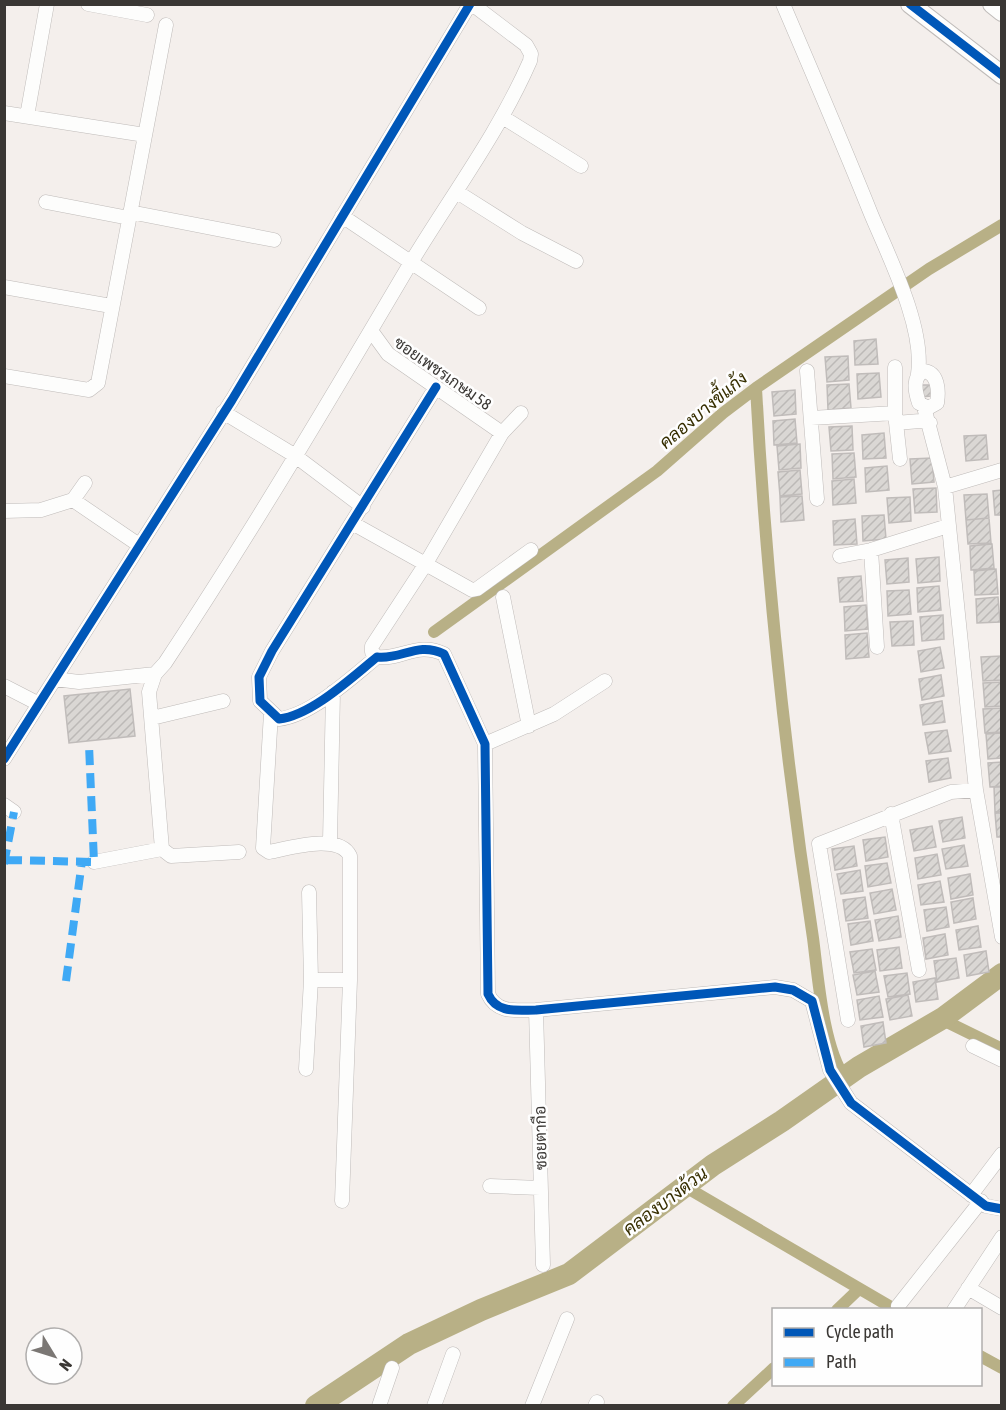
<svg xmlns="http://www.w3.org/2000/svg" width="1006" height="1410" viewBox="0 0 1006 1410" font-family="'Asap Condensed',Sarabun,sans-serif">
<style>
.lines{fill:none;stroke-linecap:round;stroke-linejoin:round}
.canal{stroke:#b8b086;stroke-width:12}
.river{stroke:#b8b086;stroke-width:22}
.building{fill:url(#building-hatch);stroke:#c0bcba;stroke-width:1.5}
.minor-casing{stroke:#bfbbb9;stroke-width:15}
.major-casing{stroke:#bfbbb9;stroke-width:20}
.minor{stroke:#fdfdfc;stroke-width:14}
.major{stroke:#fdfdfc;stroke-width:18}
.quiet{stroke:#3fa9f5;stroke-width:8;stroke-dasharray:15 8;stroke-linecap:butt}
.cycleway-casing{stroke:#fefefe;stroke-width:13}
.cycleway{stroke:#0057b8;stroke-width:9}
.labels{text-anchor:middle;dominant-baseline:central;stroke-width:5;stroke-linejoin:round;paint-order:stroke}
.street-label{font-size:16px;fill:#3a3734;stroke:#fefefe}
.water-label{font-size:18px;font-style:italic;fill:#362e00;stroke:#fefefe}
</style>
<defs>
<pattern id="building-hatch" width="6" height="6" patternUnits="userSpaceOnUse" patternTransform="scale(1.5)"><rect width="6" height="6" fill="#dad7d4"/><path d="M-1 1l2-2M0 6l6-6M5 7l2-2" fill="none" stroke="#bcb9b7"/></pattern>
</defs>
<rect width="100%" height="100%" fill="#f4efec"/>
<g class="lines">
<path class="canal" d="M756 388C766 572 785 756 813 938 818 976 823 1048 845 1078
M434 632 657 471 723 413 756 388 929 269 1002 225
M941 1019 1002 1049
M684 1186 896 1310
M837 1310 859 1289
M980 1356 1002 1368
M733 1406 774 1368"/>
<path class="river" d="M316 1406 409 1344 481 1310 569 1274 713 1165 782 1121 859 1067 943 1018 1002 974"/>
</g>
<path class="building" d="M876 339 878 364 855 365 854 341Z
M848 356 849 380 827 382 825 357Z
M879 373 881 397 858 399 857 374Z
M849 384 851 408 828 410 827 385Z
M920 385H931V396L920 397Z
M795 390 796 414 774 416 772 392Z
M795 419 797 443 774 445 773 421Z
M852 426 853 450 831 451 829 427Z
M884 433 886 458 863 459 862 435Z
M986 435 988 459 966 461 964 436Z
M800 444 801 468 779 470 777 446Z
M854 453 856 477 833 479 832 454Z
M932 458 934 482 912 484 910 459Z
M887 466 889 490 866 492 865 468Z
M800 470 802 494 780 496 778 472Z
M854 479 856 503 833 505 832 481Z
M936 488 937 512 915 513 913 489Z
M1002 490V515H995L993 491Z
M987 494 989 518 966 520 964 495Z
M802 496 804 520 781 522 780 497Z
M910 497 911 521 889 523 887 498Z
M884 515 886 539 863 541 862 516Z
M989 518 991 543 968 544 966 520Z
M855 519 857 544 834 545 833 521Z
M992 544 994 568 971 570 970 546Z
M939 557 940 581 918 583 916 559Z
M908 558 909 582 887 584 885 560Z
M996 569 998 594 975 595 974 571Z
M861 576 863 601 840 602 838 578Z
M939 586 941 610 918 612 917 588Z
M909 590 911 614 888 616 887 591Z
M998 597 1000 622 977 623 976 599Z
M866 605 868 629 845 631 844 607Z
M943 615 944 639 922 641 920 617Z
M913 621 914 645 892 646 890 622Z
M867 633 869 657 846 659 845 635Z
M940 647 944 668 921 672 918 651Z
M1002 656V680L983 681 981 657Z
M941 675 944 696 922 700 919 679Z
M1002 682V706L985 707 983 683Z
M130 689 135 736 69 743 64 696Z
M942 701 945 722 923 725 920 705Z
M1002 708V732L985 733 983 709Z
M947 730 951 751 929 754 925 733Z
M1002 733V758L988 759 986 734Z
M948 758 951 778 929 782 926 761Z
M1002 762V786L990 787 988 763Z
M994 787H1002V811L995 812Z
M995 813H1002V837H997Z
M962 817 965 838 943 842 939 821Z
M932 826 936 847 914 851 910 830Z
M885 837 888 857 866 861 863 840Z
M964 845 968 866 946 869 942 849Z
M854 846 857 866 835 870 832 849Z
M937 854 941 875 918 879 915 858Z
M887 863 891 883 868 887 865 866Z
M860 870 863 891 841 894 837 874Z
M970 874 973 895 951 899 948 878Z
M940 881 944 902 921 905 918 885Z
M892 889 896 910 874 914 870 893Z
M865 897 868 918 846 921 843 900Z
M973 898 976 919 954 923 951 902Z
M946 907 949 927 927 931 924 910Z
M898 916 901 937 879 941 875 920Z
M870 921 873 941 851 945 848 924Z
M978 926 981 947 959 950 956 930Z
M945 934 948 955 926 959 923 938Z
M899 947 902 968 880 971 877 950Z
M872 949 876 970 854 973 850 952Z
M986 951 989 972 967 976 964 955Z
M956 958 959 978 937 982 934 961Z
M875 971 879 992 857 995 853 975Z
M907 973 910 994 888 997 884 976Z
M935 978 938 999 916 1002 913 982Z
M908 995 912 1016 890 1020 886 999Z
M879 996 883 1017 860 1020 857 1000Z
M883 1022 886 1043 864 1047 861 1026Z"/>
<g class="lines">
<defs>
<path id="minor" d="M88 4 147 15
M783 4C813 74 843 144 871 214 889 257 925 328 918 374
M4 113 145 135
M27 116 47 4
M504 118 581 166
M457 192 522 233 576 261
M46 202 129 218
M130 212 274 240
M342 216 479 308
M4 287 111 306
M372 332 388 354 502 433
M807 371 817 499
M924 371C938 373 939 390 937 403L928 408 919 403C915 391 912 377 924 371Z
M4 376 89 390 98 383 166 25
M436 387 272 651 259 677 260 701 279 719C312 715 351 678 377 657 402 660 417 641 444 654L485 744 488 994C497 1014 517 1010 536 1010L775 987 793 990 812 1001 830 1070 851 1103 986 1206 1002 1209
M924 407 945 487 976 790 1002 937
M223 412 294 455 363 507
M895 413 900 459
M811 418 895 413V367
M896 423 920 421 930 423
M945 487 1002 470
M73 500 85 483
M4 511 41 510 73 500 139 545
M352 523 472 590 477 589 531 550
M871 550 877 647
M840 556 871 550 948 526
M503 597 529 726
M377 657 372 652V646L425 565 502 433 521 413
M55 679 79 682 155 674
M4 686 39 704
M271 713 263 848 269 852C290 848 339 833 350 856V980L342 1201
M152 718 223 701
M485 744 554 714 605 681
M4 759 232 400 470 4
M4 805 14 812
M891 814 919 970
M330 842 333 692
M162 849 149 692 155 674 165 663C251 533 331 398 410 264 451 196 498 134 530 61L531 54 526 45 472 4
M162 849 171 856 239 852
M94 862 162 849
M309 892 311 980
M536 1010 543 1265
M848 1020 819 844 951 792 976 790
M973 1046 1002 1060
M306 1069 311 980H350
M490 1186 540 1188
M971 1195 1002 1154
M968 1288 1002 1308
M898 1306 981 1201
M954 1310 1002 1237
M379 1406 392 1368
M434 1406 453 1354
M532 1406 567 1319
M595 1406 597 1402"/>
<path id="major" d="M910 4 1002 75
M992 4 1002 12"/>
</defs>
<use href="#minor" class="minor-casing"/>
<use href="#major" class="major-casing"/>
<use href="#minor" class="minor"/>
<use href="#major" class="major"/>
<path class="quiet" d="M7 860 94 862 89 745
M4 864 14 812
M66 981 82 861"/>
<defs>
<path id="cycleway" d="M910 4 1002 75
M436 387 272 651 259 677 260 701 279 719C312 715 351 678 377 657 402 660 417 641 444 654L485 744 488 994C497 1014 517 1010 536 1010L775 987 793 990 812 1001 830 1070 851 1103 986 1206 1002 1209
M4 759 232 400 470 4"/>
</defs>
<use href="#cycleway" class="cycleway-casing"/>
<use href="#cycleway" class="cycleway"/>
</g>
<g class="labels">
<g class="street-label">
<text transform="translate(443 373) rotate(35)">ซอยเพชรเกษม 58</text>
<text transform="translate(540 1138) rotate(-91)">ซอยตากือ</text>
</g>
<g class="water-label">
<text transform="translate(703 410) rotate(-40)">คลองบางขี้แก้ง</text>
<text transform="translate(665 1201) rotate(-37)">คลองบางด้วน</text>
</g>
</g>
<rect width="1006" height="1410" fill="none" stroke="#3a3734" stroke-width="12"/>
<rect x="772" y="1308" width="210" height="78" fill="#fefefe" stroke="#b0aead" stroke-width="1.5"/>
<rect x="784" y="1328" width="30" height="9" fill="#0057b8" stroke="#b0aead" stroke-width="1.5"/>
<text x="826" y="1338" font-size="18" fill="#3a3734">Cycle path</text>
<rect x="784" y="1358" width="30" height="9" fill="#3fa9f5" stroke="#b0aead" stroke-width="1.5"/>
<text x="826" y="1368" font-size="18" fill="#3a3734">Path</text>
<g transform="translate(54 1356) rotate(128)"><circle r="28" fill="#fefefe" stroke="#b0aead" stroke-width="1.5"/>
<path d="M0-4.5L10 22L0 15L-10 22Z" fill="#7b7774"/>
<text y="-9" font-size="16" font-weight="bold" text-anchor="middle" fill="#3a3734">N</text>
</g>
</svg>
